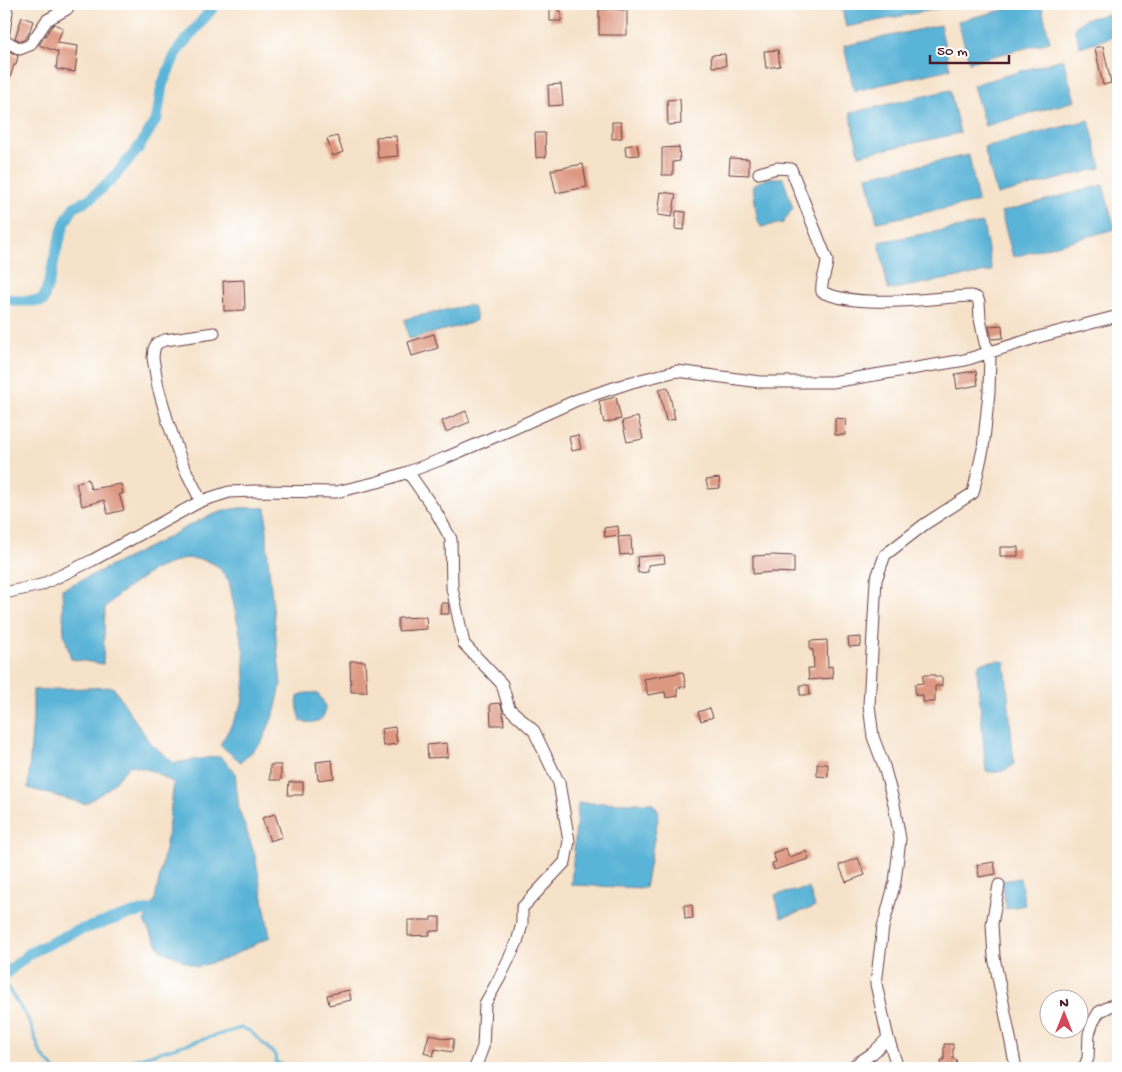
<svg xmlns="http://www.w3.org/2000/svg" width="1122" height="1072" viewBox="0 0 1122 1072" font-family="'Gochi Hand',sans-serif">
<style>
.water{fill:#5ab4d7;stroke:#526a81}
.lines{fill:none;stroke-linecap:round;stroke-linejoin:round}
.stream{stroke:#5ab4d7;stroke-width:3}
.canal{stroke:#5ab4d7;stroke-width:11}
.building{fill:#dd9881}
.minor-casing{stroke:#643c43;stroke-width:13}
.minor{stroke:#fff;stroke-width:11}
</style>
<rect width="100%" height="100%" fill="#fff"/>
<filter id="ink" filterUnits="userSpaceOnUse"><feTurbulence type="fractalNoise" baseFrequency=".02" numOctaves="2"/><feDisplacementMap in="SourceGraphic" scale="10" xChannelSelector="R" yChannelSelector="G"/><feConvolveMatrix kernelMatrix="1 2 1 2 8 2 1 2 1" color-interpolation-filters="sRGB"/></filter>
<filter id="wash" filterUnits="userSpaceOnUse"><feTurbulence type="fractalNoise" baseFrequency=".0096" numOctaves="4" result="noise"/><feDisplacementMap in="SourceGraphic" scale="20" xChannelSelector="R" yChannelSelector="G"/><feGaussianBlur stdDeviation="1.12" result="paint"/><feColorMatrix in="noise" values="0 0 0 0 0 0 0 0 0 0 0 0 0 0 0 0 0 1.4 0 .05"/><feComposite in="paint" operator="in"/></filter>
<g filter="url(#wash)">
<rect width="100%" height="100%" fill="#f6e2c9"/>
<path class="water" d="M841 4H941L942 8 846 27Z
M1028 4H1041L1050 42 969 62 958 21Z
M1118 12V35L1080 47 1074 28 1085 19Z
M940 25 950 69 854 91 844 46Z
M1063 59 1075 101 985 126 973 85Z
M950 90 960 133 859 155 850 113Z
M1089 120 1101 168 997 195 984 147Z
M969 155 978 202 877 222 867 176Z
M768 178H783L793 208 783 223 761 227 757 218 753 185Z
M1103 185 1115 229 1013 257 1001 212Z
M983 223 992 271 888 290 879 242Z
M468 305 473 307 476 316V320L471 323 409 339 405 323V319Z
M266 508 268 559 281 685 275 711 262 742 241 762 220 745 231 726 242 704 245 680 244 653 229 581 218 566 205 560 185 558 153 570 119 594 105 608 103 664 71 659 64 633 62 589C95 574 127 558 159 542 184 529 202 516 232 509 242 507 255 508 266 508Z
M998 660 1005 662 1014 764C1006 771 997 774 986 771L977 670 980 663Z
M113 687 150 743 174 763 220 756 235 772 239 810 255 855 270 937 225 959 197 967 161 950 144 922 155 900 166 844 174 783 153 771 130 765 108 789 85 804 28 788 33 717V690Z
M306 693H314L318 694C320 697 324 702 325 706 327 721 313 725 301 721 299 712 295 703 299 695Z
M578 803H652L659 812 645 888 571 885Z
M1020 878 1025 905 1006 909 1002 881Z
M809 888 815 907 781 918 775 895Z"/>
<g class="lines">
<path class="stream" d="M4 982 29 1021 41 1054 54 1068
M106 1068 241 1028 250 1031 275 1055 277 1068"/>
<path class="canal" d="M4 298 17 301H43L50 278 56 251 65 222 74 207 91 198 112 179 138 149 157 118 162 85 177 51 216 4
M4 975 30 953 74 932 133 913 164 908
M278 1067 280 1068"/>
</g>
<g id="blocks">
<path class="building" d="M550 4H558V11H561V21H550Z
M599 9 627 10V35H599Z
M22 17 33 21 29 33 25 39 21 41 15 38Z
M54 24 63 28 57 43 78 46 75 72 56 69 58 52 39 45 52 26Z
M1103 46 1111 83 1103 85 1095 48Z
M7 50 18 56 16 65H14L6 91 4 90V64Z
M778 50 780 66 766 68 764 51Z
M725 54 726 66 712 67 711 55Z
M561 84 563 105 549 106 548 85Z
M680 99 681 124 668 125 667 100Z
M612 122H621L622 138 612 139Z
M535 133H545L546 157 536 158Z
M337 136 343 152 333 156 327 139Z
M396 136 398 156 378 158 376 137Z
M637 144 639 155 626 156 625 146Z
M679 147 680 161 673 162V175H662V148Z
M730 158 749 159V175L729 174Z
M583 164 587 187 556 193 551 170Z
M661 192 676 194 672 217 658 215Z
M676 211 686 212 684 230 675 229Z
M244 280 245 310 224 311 223 281Z
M1002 325 1003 338 992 339 989 326Z
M434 334 438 348 412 356 408 342Z
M976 371 978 385 957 389 955 374Z
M668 387 675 419 666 421 659 389Z
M616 397 621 419 604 423 599 401Z
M466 411 470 422 446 432 442 421Z
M638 417 643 439 627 442 622 421Z
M835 418 846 419 845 435H835Z
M578 435 581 449 572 451 569 437Z
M719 478 720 488 708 489 706 480Z
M88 479 91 489 121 484 123 494H119L124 510 108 514 104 500 82 506 76 483Z
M618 526 619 535 605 537 604 528Z
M631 536 632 554 620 555 618 537Z
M1000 547H1018V556H1000Z
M664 555 665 563 648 565V572L638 573 637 557Z
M772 555 794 556V573L773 572 753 574V556Z
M441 603H448L449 614H440Z
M426 617 427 629 398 631V618Z
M861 637V646L849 647 848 638Z
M827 640 828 667 832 666 833 678 809 680 808 668H814L813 650H810V641Z
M350 661H365L367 692H351Z
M683 672 686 687 677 688 678 696 666 698 665 692 648 695 644 679Z
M923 675H935V677H942V686H935V702H923V695H915V684L923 683Z
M800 685H809L810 695H800Z
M500 703 503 712 504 725H491L490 704Z
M710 708 713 717 701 721 698 712Z
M395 727 397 744 383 746 381 729Z
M447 743 448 757 428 758 427 745Z
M332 760 334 778 318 780 316 762Z
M817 764H828V777L817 776Z
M270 765H281V780H270Z
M289 782H303V795H288Z
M275 814 282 837 270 841 262 818Z
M786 848 789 857 806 851 809 859 774 870 772 863 776 862 773 853Z
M858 858 865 875 846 882 839 865Z
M994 862 996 874 979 877 977 865Z
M684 905H692L693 918 685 919Z
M431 917H440V931H429L430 935 408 936V920H431Z
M349 990 351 1000 329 1005 327 995Z
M429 1034 446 1039 447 1038 454 1039 452 1052 435 1049 433 1056 424 1053Z
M944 1044H953V1059H956L957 1068H941V1060H944Z"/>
</g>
</g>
<g filter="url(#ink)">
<use href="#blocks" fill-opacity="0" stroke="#643c43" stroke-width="1"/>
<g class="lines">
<defs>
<path id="minor" d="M4 6 7 12 4 32
M4 40 20 49 30 45 47 20 67 9 70 4
M759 173 777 168 791 169 827 260C827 272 820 281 822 292 861 309 928 298 971 296L977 298 979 302 980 319 985 343 990 353 989 392 983 449 973 493 925 524 885 555 876 580 869 705 873 737 884 766 894 804 900 839 895 882 883 927 876 984 888 1038 873 1053 850 1068
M408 472 436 512 451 539 452 588 464 644 502 684 509 708 534 731 559 783 569 841 565 862 522 908V924L517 942 500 977 485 1004 483 1047 475 1068
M201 501 182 463 168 422 158 387 153 358 154 349 157 343 165 340 214 333
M4 593 41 585 93 560 201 501 229 492 255 491 336 492 378 482 408 472 445 458 515 428 577 400 632 382 677 371 760 382H832L965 360 1038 337 1118 316
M999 885 992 924 994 957 1016 1068
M888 1038 898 1068
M1084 1068 1088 1058 1089 1034 1093 1022 1099 1012 1118 1002"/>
</defs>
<use href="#minor" class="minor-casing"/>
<use href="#minor" class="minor"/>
</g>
</g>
<rect width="1122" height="1072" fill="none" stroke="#fff" stroke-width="20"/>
<g transform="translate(1064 1014)"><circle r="24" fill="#ffffff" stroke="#b7a5aa"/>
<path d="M0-4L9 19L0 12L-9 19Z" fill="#d1495b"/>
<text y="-8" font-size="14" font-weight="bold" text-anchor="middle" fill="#4a1f2b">N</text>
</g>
<path d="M930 55v8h79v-8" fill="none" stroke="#4a1f2b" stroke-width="2.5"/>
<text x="937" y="55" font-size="15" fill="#4a1f2b" stroke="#ffffff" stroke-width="4" paint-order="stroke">50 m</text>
</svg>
